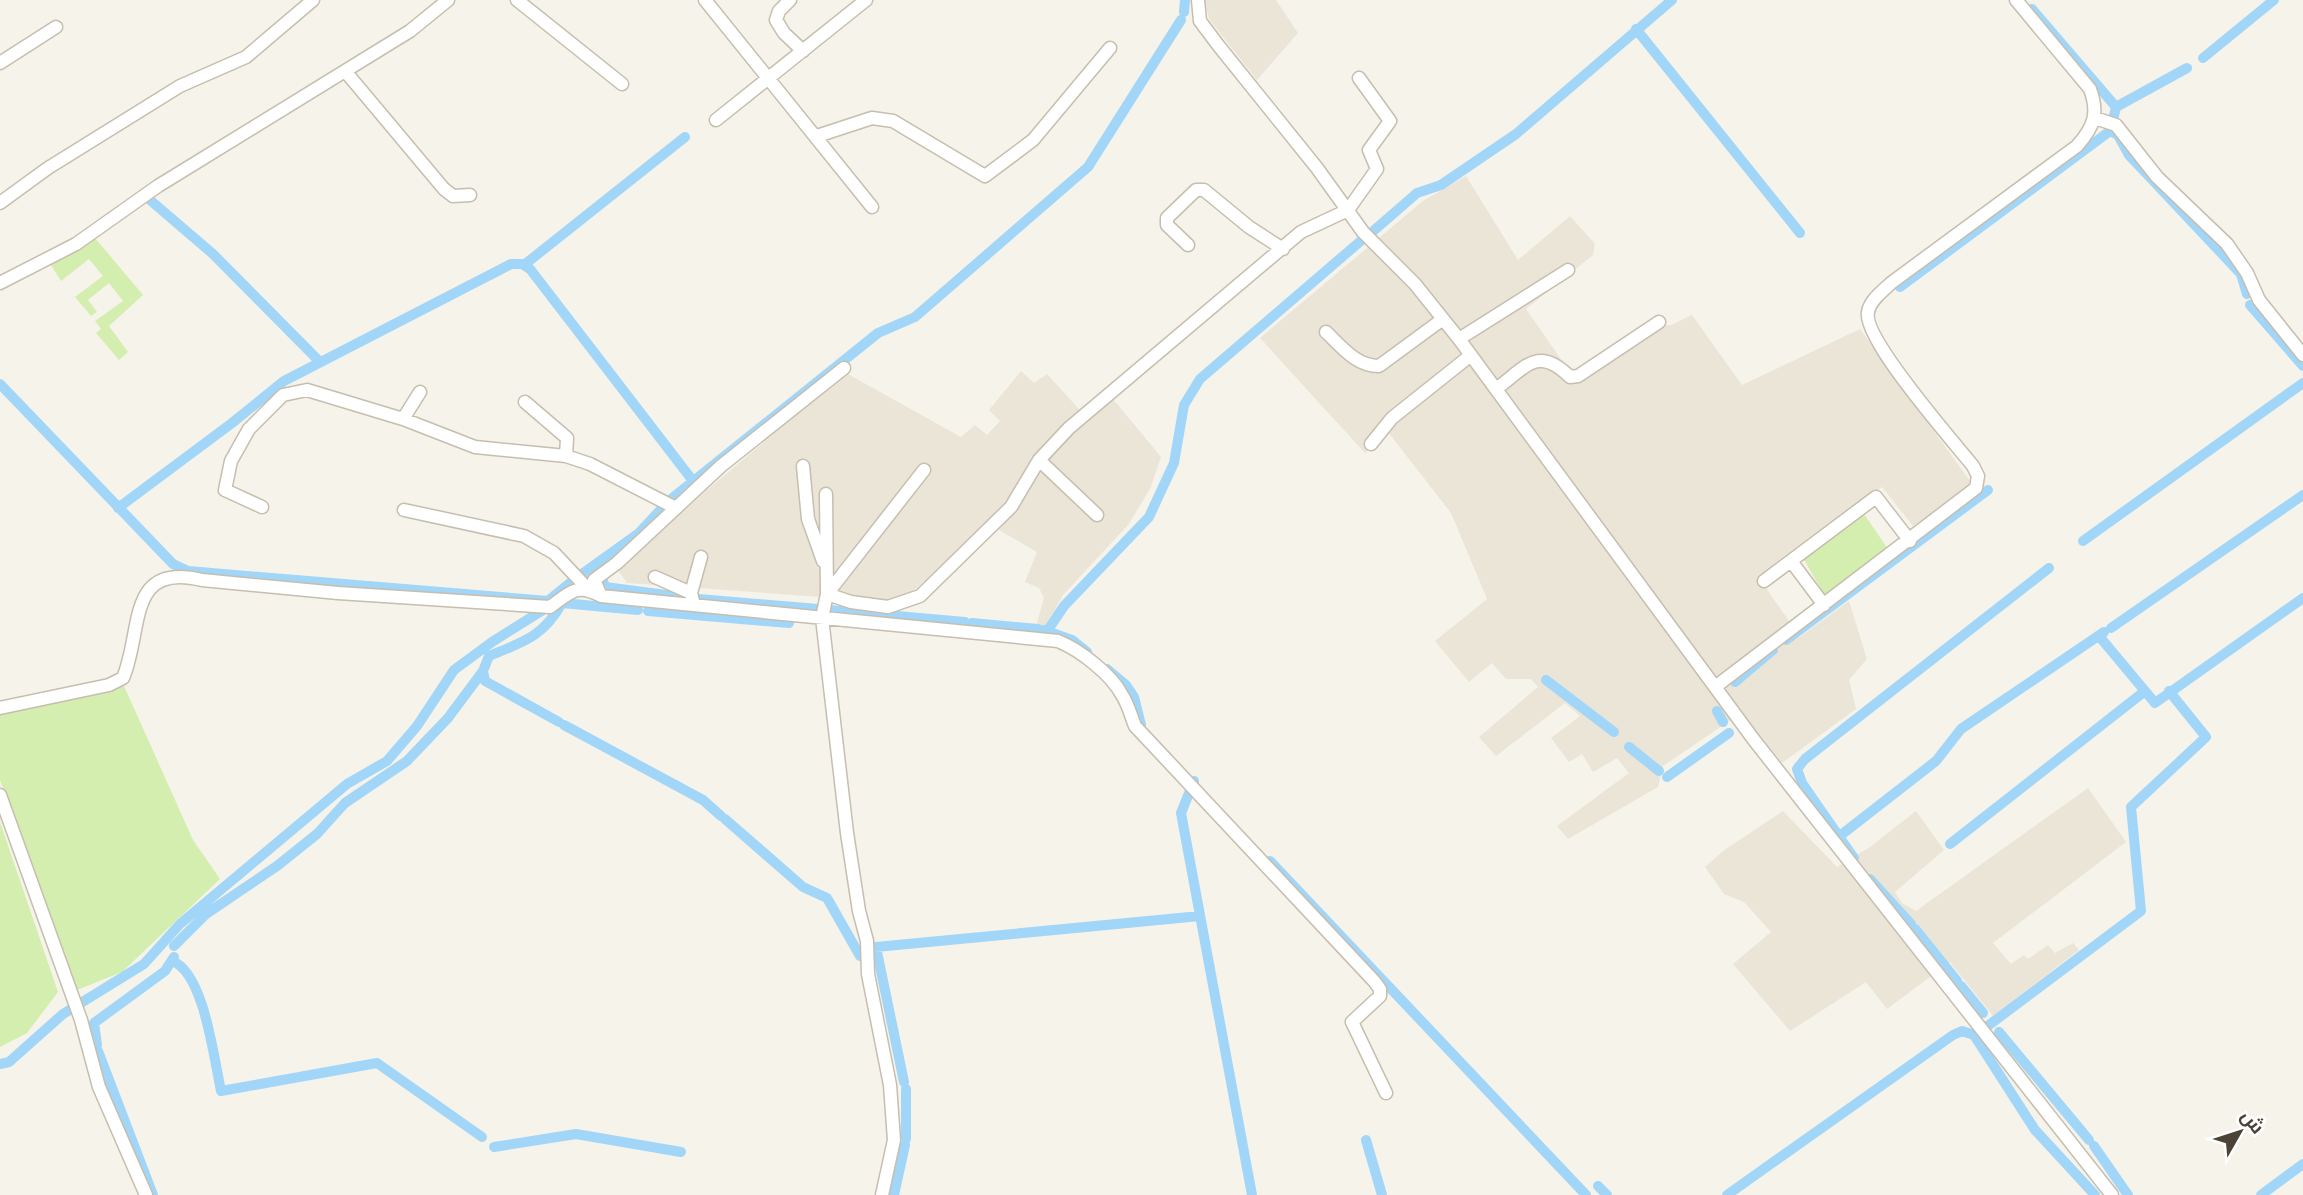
<svg xmlns="http://www.w3.org/2000/svg" width="2303" height="1195" viewBox="0 0 2303 1195" font-family="Manrope,Cairo,sans-serif">
<style>
.residential{fill:#ebe5d8}
.green{fill:#d3eeaf}
.lines{fill:none;stroke-linecap:round;stroke-linejoin:round}
.canal{stroke:#a1d6f8;stroke-width:10}
.minor-casing{stroke:#c6beae;stroke-width:15}
.minor{stroke:#fff;stroke-width:12}
</style>
<rect width="100%" height="100%" fill="#f6f3ea"/>
<path class="residential" d="M1205 0H1276L1298 33 1257 80 1209 19Z
M1466 176 1518 260 1570 216 1595 244 1593 255 1526 309 1570 372H1578L1648 326 1671 325 1692 315 1742 385 1860 329 1970 481 1963 493 1913 526 1882 487 1759 578 1800 637 1849 601 1867 659 1849 680 1856 709 1782 763 1741 713 1663 766 1658 787 1568 839 1557 826 1629 773 1617 758 1593 772 1582 754 1569 762 1551 738 1580 716 1565 703 1496 756 1479 737 1538 687 1531 679H1506L1492 663 1469 682 1435 641 1487 599 1451 513 1388 432 1365 453 1260 338 1423 201Z
M1021 371 1034 383 1047 374 1088 419 1113 399 1161 457 1150 489 1128 525 1063 595 1046 626H1036L1044 598 1039 588 1025 582 1037 552 999 530 1007 518 1000 513 904 599 863 600 627 583 618 570 707 490 846 373 961 437 975 425 987 435 1000 421 989 410Z
M2088 788 2126 842 1993 943 2011 964 2024 955 2028 959 2048 945 2055 953 2073 943 2079 950 1993 1016 1950 962 1887 1009 1866 982 1790 1031 1733 964 1771 932 1744 902 1724 894 1705 867 1723 851 1783 811 1837 867 1870 847 1916 811 1944 850 1895 892 1902 903 1916 911Z"/>
<path class="green" d="M95 238 143 295 109 326 128 352 119 360 96 333 101 329 95 321 123 301 109 283 88 300 97 312 91 316 75 297 103 276 89 259 61 281 49 262Z
M1864 514 1888 549 1825 596 1803 558Z
M124 686 193 840 220 879 122 972 77 990 0 780V713Z
M0 822 58 992 27 1033 0 1047Z"/>
<g class="lines">
<path class="canal" d="M2032 9 2116 107 2111 129
M1184 12 1185 0
M1636 29 1800 233
M2203 58 2274 0
M2116 107 2187 68
M150 200 213 254 320 362
M1371 233 1417 193 1441 185 1516 134 1672 0
M524 265 685 137
M1900 287 2110 131 2118 135 2129 155 2241 274 2247 294
M2250 305 2303 366
M0 384 173 564 188 571 548 601 575 579
M670 500 878 333 915 317 1088 167 1181 20
M118 508 232 423 284 381 511 264H522L530 269 693 481
M2083 541 2303 383
M579 576 639 533 664 506
M602 578 605 587 689 598
M698 599 818 609
M829 610 965 622
M648 611 789 623
M972 623 1038 629
M2111 628 2303 495
M1044 630 1072 640 1087 652
M1048 630 1064 606 1149 517 1174 463 1184 405 1200 379 1363 239
M2099 636 2155 703 2303 598
M1786 640 1988 490
M1107 669 1126 685 1134 697 1141 725
M483 671 485 681 559 722
M1546 680 1614 732
M1735 682 1773 650
M1717 711 1723 722
M564 725 703 800 721 816
M1629 747 1659 771
M1667 777 1729 733
M1194 781 1181 813 1252 1195
M725 819 803 887 827 898 860 956
M1841 835 1936 761 1961 729 2104 632
M1950 844 2145 691
M1854 858 1802 783 1797 769 1805 759 2049 568
M1270 861 1586 1195
M1870 879 1911 924
M1915 929 1957 981
M174 946 206 914 277 866 317 834 345 803 407 761 448 718 483 671 489 656C523 642 543 637 562 603L638 610
M172 961C204 972 214 1059 221 1091L377 1063 482 1137
M1961 986 1983 1013
M1999 1032 2089 1140
M1977 1034 2141 911 2131 807 2206 737 2169 691
M97 1045 94 1023 165 971 174 957
M98 1051 153 1195
M0 1064 9 1062 63 1014 144 964 180 924 347 784 387 761 417 726 454 670 492 642 543 610
M904 1082 876 947 1200 916
M906 1089V1139
M1366 1140 1382 1195
M2094 1146 2128 1195
M494 1147 576 1134 681 1152
M1598 1186 1607 1195
M894 1195 905 1145
M1727 1195 1953 1035 1962 1031 1974 1035 2035 1130 2095 1195
M2261 1195 2303 1164"/>
<defs>
<path id="minor" d="M517 0 622 84
M705 0 872 207
M790 0 779 11 776 20 784 33 803 51
M1198 0 1200 21 1218 45 1317 168 1363 232 1415 284 1459 339 1754 740 2112 1195
M0 63 56 27
M345 71 444 189 453 196 470 195
M2095 118 2116 125 2157 177 2227 244 2247 273 2259 300 2303 355
M716 120 866 0
M817 136 872 118 893 121 985 176 1033 140 1110 48
M0 203 48 168 180 86 246 57 313 0
M1188 245 1167 225V218L1196 190H1204L1249 227 1283 249
M0 283 76 244 158 186 410 31 448 0
M1326 332C1342 347 1356 366 1379 366L1443 319
M1459 339 1568 270
M1496 389C1526 367 1538 345 1570 377L1578 376 1659 322
M525 402 567 438 566 456
M403 419 420 392
M1371 444 1392 418 1471 355
M1039 460 1097 515
M803 466 808 519 823 561
M826 494 827 594 924 470
M262 507 225 490 231 461 249 429 283 395 307 390 403 419 475 447 566 456 590 464 674 507
M404 510 524 536 554 553 587 588
M1791 561 1824 605
M655 577 691 593
M1764 581 1876 497 1910 541
M601 596 594 580 617 563 721 466 844 368
M694 605 691 593 701 557
M1715 687 1976 488 1978 476 1973 466C1953 441 1862 338 1868 312 1870 300 1883 291 1891 283L2077 146C2094 127 2099 113 2090 89L2016 0
M0 708 109 685 123 678C143 631 126 561 202 580L338 593 550 607C571 592 576 583 601 596L1058 641C1080 650 1111 674 1122 695 1128 704 1131 716 1135 726L1374 981 1380 989V996L1352 1022 1386 1093
M0 795 81 1020 99 1087 146 1195
M882 1195 894 1140 890 1085 868 974 867 941 859 911 847 833 822 618 827 594 851 602 888 607 920 596 1011 507 1039 460 1069 428 1301 232 1348 210 1377 169 1369 150 1390 121 1359 78"/>
</defs>
<use href="#minor" class="minor-casing"/>
<use href="#minor" class="minor"/>
</g>
<g transform="translate(2240 1132) rotate(51)" stroke="#ffffff" stroke-width="5" paint-order="stroke">
<path d="M0-5L12 26L0 18L-12 26Z" fill="#4c4337"/>
<text y="-10" font-size="19" font-weight="bold" text-anchor="middle" fill="#4c4337">ش</text>
</g>
</svg>
